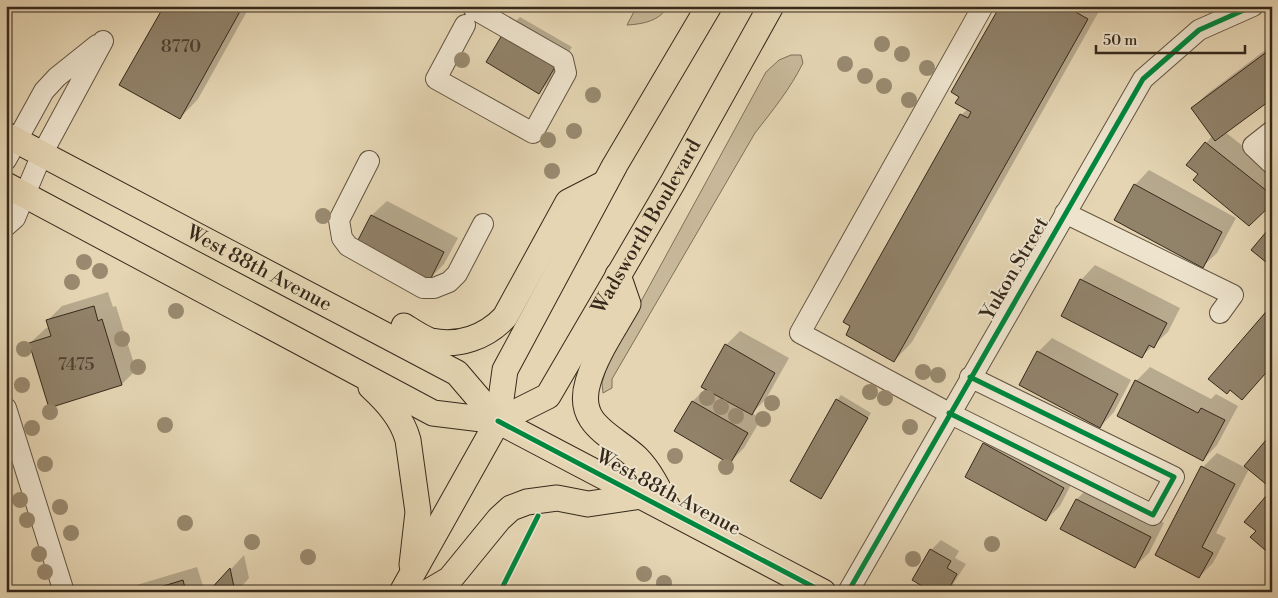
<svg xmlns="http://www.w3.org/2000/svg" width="1278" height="598" viewBox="0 0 1278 598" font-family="'Libre Bodoni',serif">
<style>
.green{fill:#c7b899;stroke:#7e705a}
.shadow{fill:#0003}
.building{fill:#91826a;stroke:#36291b}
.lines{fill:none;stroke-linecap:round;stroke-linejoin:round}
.minor-casing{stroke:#625441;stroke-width:22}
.major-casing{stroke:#36291b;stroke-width:27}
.minor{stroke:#eee4ce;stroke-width:20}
.major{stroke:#e5d5b3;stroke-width:25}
.cycleway-casing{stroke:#eee4ce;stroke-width:8}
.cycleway{stroke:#00873e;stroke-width:5}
.tree{fill:#998a70}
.labels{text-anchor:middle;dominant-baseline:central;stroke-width:4;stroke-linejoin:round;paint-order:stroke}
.number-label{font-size:18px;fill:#4d3f2f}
.street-label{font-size:20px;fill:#36291b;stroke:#eee4ce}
</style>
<rect width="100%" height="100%" fill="#e5d5b3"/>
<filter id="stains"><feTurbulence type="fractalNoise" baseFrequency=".004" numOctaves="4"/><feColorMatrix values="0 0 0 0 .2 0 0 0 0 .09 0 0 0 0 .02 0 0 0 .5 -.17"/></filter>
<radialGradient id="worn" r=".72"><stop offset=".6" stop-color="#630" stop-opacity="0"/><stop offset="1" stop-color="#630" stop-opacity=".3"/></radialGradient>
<path class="green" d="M637 6H668C660 21 643 24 627 25Z
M791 55H801L803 63C790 89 773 110 755 133L612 379V388L603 393 602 383 608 362 766 72 779 60Z"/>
<path class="shadow" d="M165 6H250L198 99 180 118Z
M1001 6H1102L912 342 894 361 961 115 968 109Z
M520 17 572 47 553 78 539 92 506 31Z
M1272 45V97L1225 132 1272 169V202L1199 173 1188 165 1213 135 1192 108 1207 94Z
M1149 170 1236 218 1217 253 1202 267 1135 185Z
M387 201 458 238 444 264 430 278 359 241 372 215Z
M1095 265 1180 308 1168 332 1142 356 1081 280Z
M108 292 113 307 116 306 136 370 122 384 30 343 45 329 49 327 47 321 62 306Z
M1272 307V366L1242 399 1230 389 1210 379Z
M740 331 789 358 766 399 752 413 761 419 744 448 730 462 676 430 693 401 706 388 726 345Z
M1052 338 1131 380 1114 412 1100 427 1038 352Z
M1150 367 1211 399 1216 394 1238 406 1217 445 1203 460 1136 381Z
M841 395 871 413 820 498 837 400Z
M998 430 1077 473 1060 506 1046 520 984 444Z
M1272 434 1249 469 1216 533 1226 538 1213 563 1199 577 1203 467 1217 453 1244 467Z
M1091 485 1164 523 1149 553 1134 567 1062 529 1077 499Z
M1272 493V554L1257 531 1267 497Z
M941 540 959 551 955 558 966 564 948 592H934L931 550Z
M244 555 249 578 237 592H210Z
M197 567 205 592H113Z"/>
<path class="building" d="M164 6H243L180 119 119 85Z
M1000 6H1065L1088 19 894 362 846 335 850 326 843 322 960 114 968 118 971 112 955 103 959 97 951 92Z
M505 30 558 62 539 94 486 62Z
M1268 51 1272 56V99L1215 141 1191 108Z
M1205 142 1272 195V204L1249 226 1193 180 1198 174 1186 165Z
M1134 184 1222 232 1203 268 1114 220Z
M371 215 444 252 430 280 357 242Z
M1272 225V267L1251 250Z
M1080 279 1167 323 1154 348 1149 345 1142 358 1061 316Z
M94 306 98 321 102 319 122 385 49 408 29 343 51 336 46 320Z
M1271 306 1272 366 1242 400 1230 390 1227 394 1208 379Z
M725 344 775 373 752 415 701 387Z
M1037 351 1118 394 1100 428 1019 385Z
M1135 380 1198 413 1201 408 1225 420 1203 461 1117 416Z
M836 399 868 418 821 499 790 481Z
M692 401 748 433 730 464 674 431Z
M1272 433V489L1244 466Z
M983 443 1064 488 1046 521 965 477Z
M1201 466 1235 484 1202 547 1213 553 1199 578 1155 555Z
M1266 496 1272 501V556L1250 537 1256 531 1244 522Z
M1076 499 1151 537 1135 568 1060 529Z
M930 549 951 561 947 568 957 574 947 592H932L912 580Z
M230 568 235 592H208Z
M183 580 186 592H144Z"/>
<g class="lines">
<defs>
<path id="minor" d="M465 25 436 79 533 133 566 73 563 60 474 9
M1272 131 1253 146 1272 164
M6 160 44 91 57 77 97 45
M369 161 339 220 342 238 348 246 423 288H434L449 282 457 274 483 224
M1065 213 1233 295 1220 313
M6 226 15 218 42 154 103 41
M970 377 1174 477 1153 515 949 413 800 333 983 6
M6 408 64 592
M848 592 1143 79 1199 30 1253 6"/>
<g id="major">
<path id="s1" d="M6 135 457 373 498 421 823 592"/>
<path d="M6 185 433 413 498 421"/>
<path d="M618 275 628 304C614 329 596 354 588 382 575 425 613 435 637 458 651 472 660 492 669 510"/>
<path d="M404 326C412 331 422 338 431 341 459 347 486 337 505 317L568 202 605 183"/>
<path d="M371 387C387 402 402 418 408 440L418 512 412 565"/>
<path id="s2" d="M498 421 548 396 673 182 771 6"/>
<path d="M402 592 498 421 505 370 615 165 709 6"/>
<path d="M428 592 450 579 499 519 511 508 527 502 557 498 588 504 642 496"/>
</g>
</defs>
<use href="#minor" class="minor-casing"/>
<use href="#major" class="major-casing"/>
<use href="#minor" class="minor"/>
<use href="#major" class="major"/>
<defs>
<path id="cycleway" d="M949 413 1153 515 1174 477 970 377
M498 421 823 592
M500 592 538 516
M848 592 1143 79 1199 30 1253 6"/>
</defs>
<use href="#cycleway" class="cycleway-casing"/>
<use href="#cycleway" class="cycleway"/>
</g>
<g class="tree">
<circle cx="882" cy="44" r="8"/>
<circle cx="902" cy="54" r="8"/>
<circle cx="462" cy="60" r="8"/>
<circle cx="845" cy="64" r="8"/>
<circle cx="927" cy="68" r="8"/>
<circle cx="865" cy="76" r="8"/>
<circle cx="884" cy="86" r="8"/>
<circle cx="593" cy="95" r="8"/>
<circle cx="909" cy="100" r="8"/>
<circle cx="574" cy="131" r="8"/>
<circle cx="548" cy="140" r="8"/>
<circle cx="552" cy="171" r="8"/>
<circle cx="323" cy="216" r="8"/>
<circle cx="84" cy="262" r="8"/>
<circle cx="100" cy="271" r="8"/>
<circle cx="72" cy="282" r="8"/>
<circle cx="176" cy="311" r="8"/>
<circle cx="122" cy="339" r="8"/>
<circle cx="24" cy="349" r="8"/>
<circle cx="138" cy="367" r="8"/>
<circle cx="923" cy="372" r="8"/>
<circle cx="938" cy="375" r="8"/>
<circle cx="22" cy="385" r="8"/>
<circle cx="870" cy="392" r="8"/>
<circle cx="707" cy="398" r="8"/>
<circle cx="885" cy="398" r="8"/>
<circle cx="772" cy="403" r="8"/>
<circle cx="721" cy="407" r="8"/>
<circle cx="50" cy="412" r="8"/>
<circle cx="736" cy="416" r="8"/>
<circle cx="763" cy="419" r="8"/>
<circle cx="165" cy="425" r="8"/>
<circle cx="910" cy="427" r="8"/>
<circle cx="32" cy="428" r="8"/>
<circle cx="675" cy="456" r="8"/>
<circle cx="45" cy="464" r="8"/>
<circle cx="726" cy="467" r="8"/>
<circle cx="20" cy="500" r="8"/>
<circle cx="60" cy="507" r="8"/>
<circle cx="27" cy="520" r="8"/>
<circle cx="185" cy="523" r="8"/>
<circle cx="71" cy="533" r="8"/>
<circle cx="252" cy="542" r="8"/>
<circle cx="992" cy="544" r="8"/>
<circle cx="39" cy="554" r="8"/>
<circle cx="308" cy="557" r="8"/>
<circle cx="913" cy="559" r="8"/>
<circle cx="45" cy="572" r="8"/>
<circle cx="644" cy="574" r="8"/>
<circle cx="664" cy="583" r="8"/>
</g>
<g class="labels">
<g class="number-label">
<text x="181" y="46">8770</text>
<text x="76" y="364">7475</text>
</g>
<g class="street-label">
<text stroke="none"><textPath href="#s2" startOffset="252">Wadsworth Boulevard</textPath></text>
<text transform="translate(1015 269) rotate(-60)">Yukon Street</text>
<text stroke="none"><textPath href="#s1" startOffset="286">West 88th Avenue</textPath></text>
<text transform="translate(668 493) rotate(28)">West 88th Avenue</text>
</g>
</g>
<rect width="1278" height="598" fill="none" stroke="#e5d5b3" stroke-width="25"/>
<rect x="8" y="8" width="1263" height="583" fill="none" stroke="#36291b" stroke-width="2.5"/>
<rect x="12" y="12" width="1253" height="573" fill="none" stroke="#36291b"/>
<path d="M1096 45v8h149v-8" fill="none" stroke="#36291b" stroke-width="2.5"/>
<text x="1103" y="45" font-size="15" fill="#36291b" stroke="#eee4ce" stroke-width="4" paint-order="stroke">50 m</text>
<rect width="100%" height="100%" filter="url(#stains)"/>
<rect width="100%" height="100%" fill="url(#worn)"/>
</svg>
